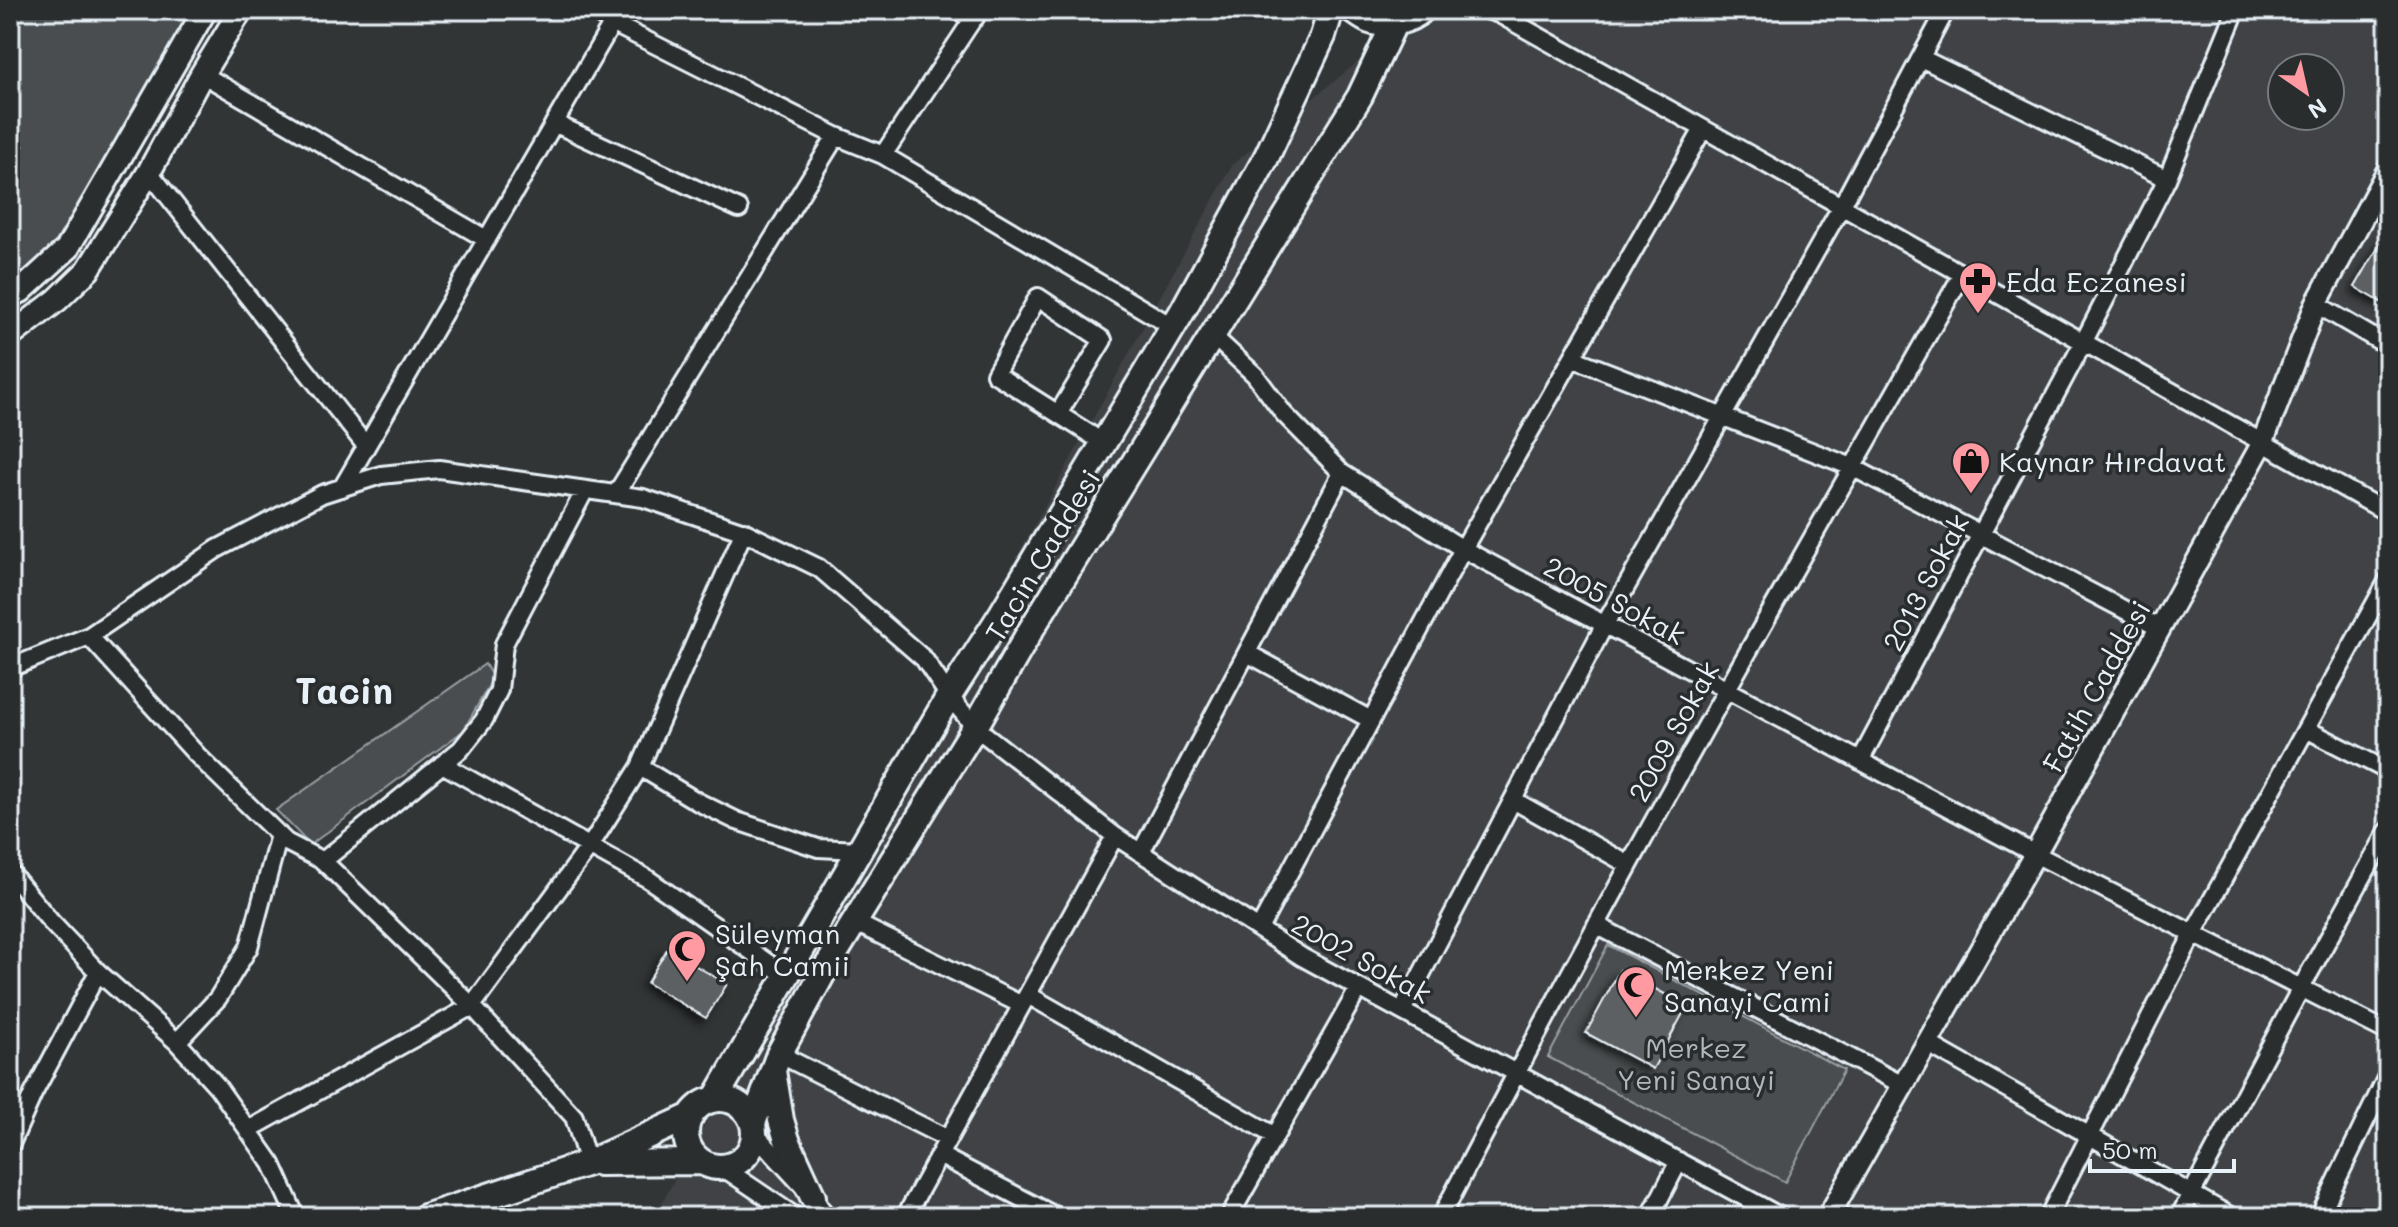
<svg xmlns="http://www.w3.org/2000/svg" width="2398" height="1227" viewBox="0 0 2398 1227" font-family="Mali,sans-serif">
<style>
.built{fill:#3f4244;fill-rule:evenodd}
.green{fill:#494d4f;stroke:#989fa4;stroke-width:2}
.building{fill:#5c6063;stroke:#e8f1f8;stroke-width:2;filter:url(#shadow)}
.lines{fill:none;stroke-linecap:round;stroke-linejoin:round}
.minor-casing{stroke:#e8f1f8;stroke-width:22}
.tertiary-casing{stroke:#e8f1f8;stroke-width:26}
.secondary-casing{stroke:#e8f1f8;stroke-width:28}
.primary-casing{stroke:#e8f1f8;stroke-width:30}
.minor{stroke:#2a2d2e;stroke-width:16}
.tertiary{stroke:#2a2d2e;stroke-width:20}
.secondary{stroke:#2a2d2e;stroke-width:22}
.primary{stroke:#2a2d2e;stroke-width:24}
.labels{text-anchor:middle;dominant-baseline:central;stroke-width:7;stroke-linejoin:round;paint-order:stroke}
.poi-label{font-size:28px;fill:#e8f1f8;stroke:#2a2d2e;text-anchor:start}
.street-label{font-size:28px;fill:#e8f1f8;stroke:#2a2d2e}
.park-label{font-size:28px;fill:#b0b8bd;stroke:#2a2d2e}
.district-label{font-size:36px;font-weight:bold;fill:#e8f1f8;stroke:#2a2d2e}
</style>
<defs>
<filter id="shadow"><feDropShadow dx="-5" dy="5" stdDeviation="4" flood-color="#0009"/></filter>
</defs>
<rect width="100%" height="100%" fill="#323536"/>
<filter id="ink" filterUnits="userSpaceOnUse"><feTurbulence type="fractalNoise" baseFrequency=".0125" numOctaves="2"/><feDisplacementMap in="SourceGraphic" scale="16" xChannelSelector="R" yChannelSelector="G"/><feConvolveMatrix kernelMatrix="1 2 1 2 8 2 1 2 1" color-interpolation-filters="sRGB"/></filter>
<g filter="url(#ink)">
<path class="built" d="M1421 10H2388V1217H654L1233 164ZM2282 68H2330V116H2282Z"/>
<path class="green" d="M10 10H195L101 174 44 261 10 287Z
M485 664 493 678 463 731 310 845 276 810Z
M1608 945 1844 1070 1785 1182 1548 1057Z"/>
<path class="building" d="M10 137 23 146 10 166Z
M2388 231V306L2355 287Z
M667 949 727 984 706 1018 647 983Z
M1620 970 1687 1006 1653 1069 1586 1033Z"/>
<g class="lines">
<defs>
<path id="minor" d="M593 10 612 23 836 136 883 155 1173 327
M954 10 975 18
M1487 10 1499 14 2388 513
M1921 58 2167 179
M202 74 486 239
M554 123 739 209
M883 155 979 10
M149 172 366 446
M2316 304 2388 346
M1212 335 1255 375 1284 414 1342 473 1463 549 2035 854 2388 1032
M1572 358 1852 467 2161 629
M1058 414 1103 340 1038 297 995 374 1104 443
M342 488 620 10
M616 494 836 136
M744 531 640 767 698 802 737 821 818 848 860 850
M89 636 197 755 286 842 323 861 472 1006 574 1117 588 1163
M1247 653 1371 720
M10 668 89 636 217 549 322 494 381 475 439 469 643 498 747 533 819 568 924 659 949 696 975 727 1115 836 1302 957 1781 1217
M2306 729 2388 771
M1860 761 2083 343 2167 179 2236 10
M442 764 648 879 785 975
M1513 800 1629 865
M1141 852 1342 473
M323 861 461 749 484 720 499 690 504 644 585 490
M10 872 51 922 98 972 177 1042 217 1086 272 1164 296 1217
M854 922 1022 1005
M1596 925 1903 1085
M1259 929 1463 549 1703 129
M1028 995 1275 1136
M1402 1011 1605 624 1841 207 1946 10
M177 1042 218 998 249 947 279 835
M1927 1043 2232 1217
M779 1054 948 1139
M248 1130 472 1006 590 846 640 767
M755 1134 813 1197 827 1217
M10 1146 33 1094 98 972
M939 1155 1057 1217
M722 1167 796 1217
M905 1217 1115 836
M1229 1217 1359 988
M1441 1217C1606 898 1784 587 1962 275
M1650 1217 1679 1161
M2048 1217 2193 934 2388 580
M2179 1217 2301 988 2388 831
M2319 1217 2388 1074"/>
<path id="tertiary" d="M1828 1217 2035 854 2262 444 2316 304 2388 170"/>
<path id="secondary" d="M10 295 21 291 67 249 205 10
M10 336 57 300 88 270 149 172 202 74 241 10"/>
<path id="primary" d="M1352 10C1357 13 1364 19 1370 21 1386 27 1409 22 1422 10
M773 1071 781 1120 787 1140 813 1197
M715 1099 949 696 1002 613 1182 312 1266 158 1323 36 1331 10
M686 1133a34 34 0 1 1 68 0a34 34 0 1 1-68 0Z
M753 1123 779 1054 823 973 975 727 1029 633 1360 96 1394 24
M599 1163 702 1162
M425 1217 588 1163 691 1116"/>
</defs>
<use href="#minor" class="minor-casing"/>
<use href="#tertiary" class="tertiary-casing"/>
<use href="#secondary" class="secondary-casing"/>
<use href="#primary" class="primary-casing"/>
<use href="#minor" class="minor"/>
<use href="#tertiary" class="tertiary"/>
<use href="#secondary" class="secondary"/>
<use href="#primary" class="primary"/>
</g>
</g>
<defs>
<symbol id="pharmacy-pin" viewBox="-11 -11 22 30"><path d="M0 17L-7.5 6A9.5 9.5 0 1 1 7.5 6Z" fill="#ff9aa2" stroke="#2a2d2e"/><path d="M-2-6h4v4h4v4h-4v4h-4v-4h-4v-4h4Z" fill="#111"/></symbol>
<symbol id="shop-pin" viewBox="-11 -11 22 30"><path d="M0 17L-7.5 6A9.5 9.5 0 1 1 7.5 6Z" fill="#ff9aa2" stroke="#2a2d2e"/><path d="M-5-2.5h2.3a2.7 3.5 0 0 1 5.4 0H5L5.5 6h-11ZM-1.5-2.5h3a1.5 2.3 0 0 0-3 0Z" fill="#111"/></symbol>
<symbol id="mosque-pin" viewBox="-11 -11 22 30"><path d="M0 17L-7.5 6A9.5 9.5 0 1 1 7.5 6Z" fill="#ff9aa2" stroke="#2a2d2e"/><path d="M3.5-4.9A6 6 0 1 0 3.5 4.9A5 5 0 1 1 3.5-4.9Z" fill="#111"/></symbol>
</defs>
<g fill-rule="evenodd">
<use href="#pharmacy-pin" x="1956" y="259" width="44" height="60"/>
<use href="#shop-pin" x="1949" y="439" width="44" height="60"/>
<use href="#mosque-pin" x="665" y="927" width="44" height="60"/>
<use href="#mosque-pin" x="1614" y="963" width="44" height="60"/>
</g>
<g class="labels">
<g class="poi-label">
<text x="2006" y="281">Eda Eczanesi</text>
<text x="1999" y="461">Kaynar Hırdavat</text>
<text x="715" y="933">Süleyman<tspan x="715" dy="32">Şah Camii</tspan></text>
<text x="1664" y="969">Merkez Yeni<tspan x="1664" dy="32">Sanayi Cami</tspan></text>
</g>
<g class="street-label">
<text transform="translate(1042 555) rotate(-59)">Tacin Caddesi</text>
<text transform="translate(1925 582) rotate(-62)">2013 Sokak</text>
<text transform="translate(1615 600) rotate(28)">2005 Sokak</text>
<text transform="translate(2096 686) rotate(-61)">Fatih Caddesi</text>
<text transform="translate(1673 731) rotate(-61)">2009 Sokak</text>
<text transform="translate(1362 958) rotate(29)">2002 Sokak</text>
</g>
<g class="park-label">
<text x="1696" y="1047">Merkez<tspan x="1696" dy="32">Yeni Sanayi</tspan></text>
</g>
<g class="district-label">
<text x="344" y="689">Tacin</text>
</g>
</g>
<rect width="2398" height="1227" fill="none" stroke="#2a2d2e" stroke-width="40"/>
<rect x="20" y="20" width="2358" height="1187" fill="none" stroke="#e8f1f8" stroke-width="3" filter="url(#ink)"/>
<g transform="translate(2306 92) rotate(146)"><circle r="38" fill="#2a2d2e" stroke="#767b7f" stroke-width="2"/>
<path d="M0-6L14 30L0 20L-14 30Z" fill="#ff9aa2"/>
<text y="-12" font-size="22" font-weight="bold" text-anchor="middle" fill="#e8f1f8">N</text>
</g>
<path d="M2090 1159v12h144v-12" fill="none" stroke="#e8f1f8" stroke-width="4"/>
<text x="2102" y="1159" font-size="24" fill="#e8f1f8" stroke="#2a2d2e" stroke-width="6" paint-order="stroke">50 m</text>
</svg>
